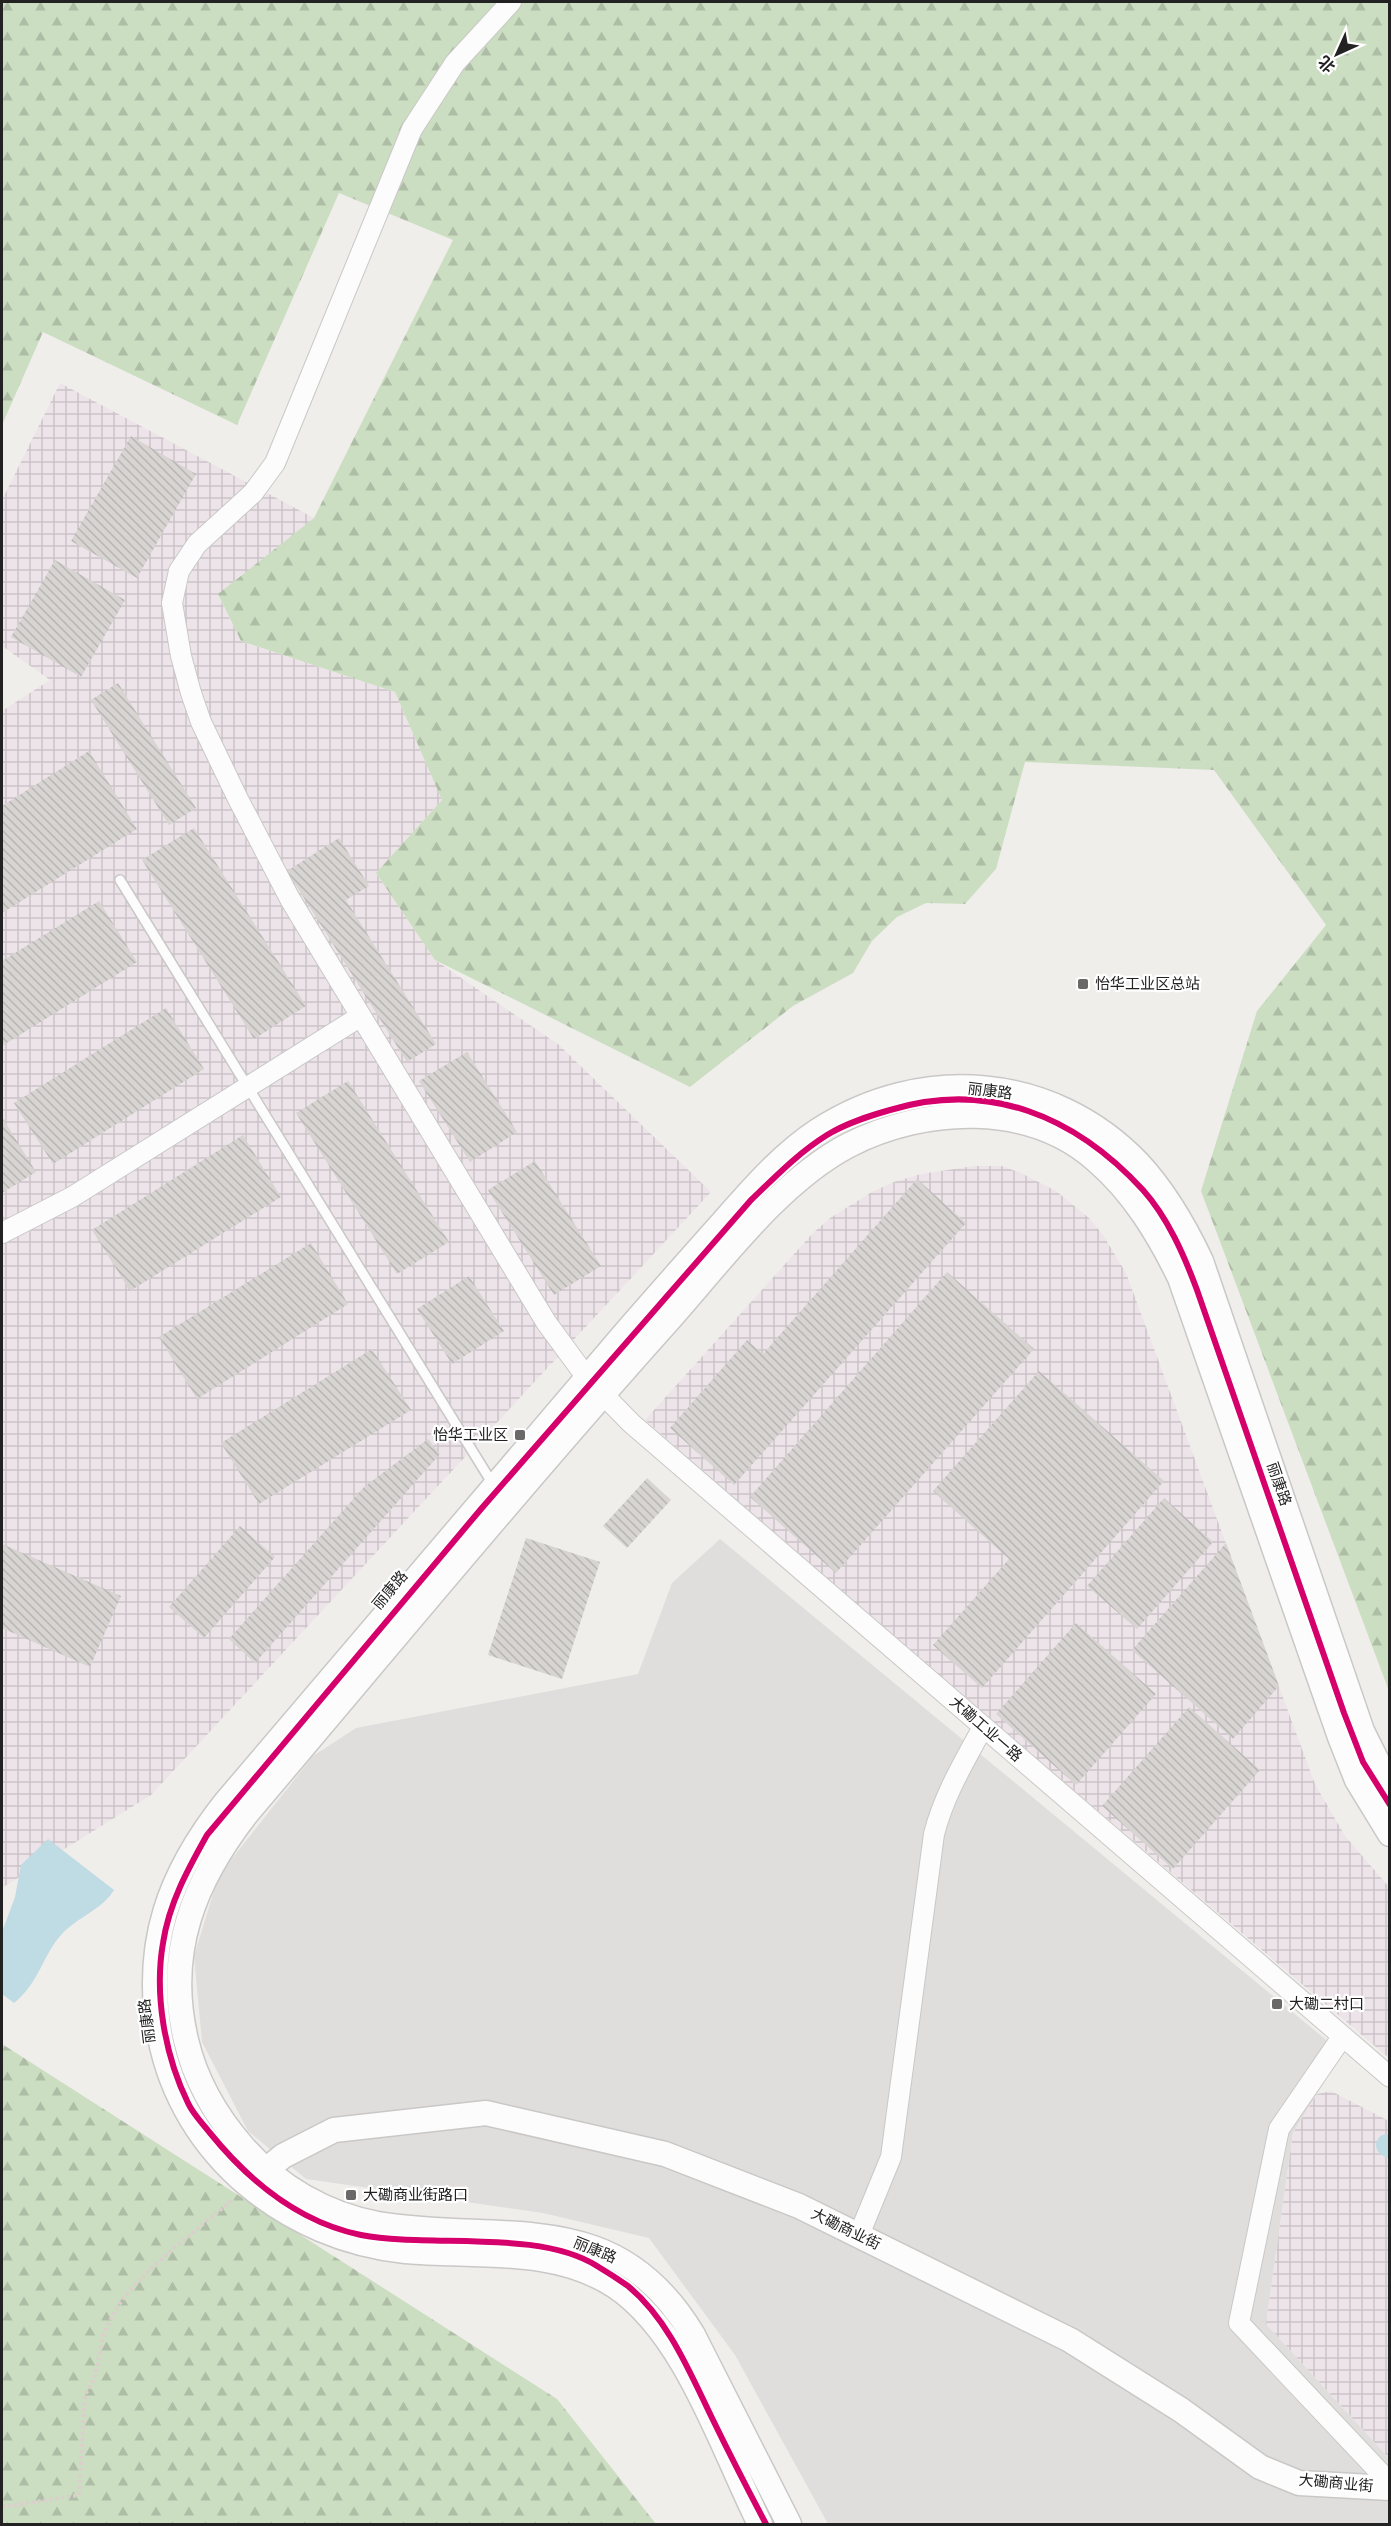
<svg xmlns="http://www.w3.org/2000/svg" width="1391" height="2526" viewBox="0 0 1391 2526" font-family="'DM Sans','Noto Sans SC',sans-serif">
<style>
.residential{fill:#dfdedc}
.industrial{fill:url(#industrial-grid)}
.forest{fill:url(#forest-firs)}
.water{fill:#bfdbe3}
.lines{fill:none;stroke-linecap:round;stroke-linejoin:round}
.canal{stroke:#bfdbe3;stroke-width:22}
.building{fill:url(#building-back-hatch)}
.service-casing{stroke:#c9c8c7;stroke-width:12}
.minor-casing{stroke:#c9c8c7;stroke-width:22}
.tertiary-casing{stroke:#c9c8c7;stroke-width:27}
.path{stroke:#dccecd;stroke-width:4;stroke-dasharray:3 3;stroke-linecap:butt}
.service{stroke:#fdfcfc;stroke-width:9}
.minor{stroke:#fdfcfc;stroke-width:20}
.tertiary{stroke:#fdfcfc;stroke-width:24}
.cycleway-casing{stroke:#fff;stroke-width:10}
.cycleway{stroke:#d6006c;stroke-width:6}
.poi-dot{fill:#6a6968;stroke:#fff;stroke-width:2}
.labels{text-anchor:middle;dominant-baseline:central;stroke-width:4.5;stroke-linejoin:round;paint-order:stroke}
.poi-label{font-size:15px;fill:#222;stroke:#fff;text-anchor:start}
.street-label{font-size:15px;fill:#222;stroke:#fff}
</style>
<defs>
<pattern id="industrial-grid" width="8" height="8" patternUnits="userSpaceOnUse" patternTransform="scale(1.5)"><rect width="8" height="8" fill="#ede4e9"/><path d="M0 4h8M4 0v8" fill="none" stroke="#cbc3c8"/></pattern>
<pattern id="forest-firs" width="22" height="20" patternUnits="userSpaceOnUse" patternTransform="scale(1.5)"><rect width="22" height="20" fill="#cbdec1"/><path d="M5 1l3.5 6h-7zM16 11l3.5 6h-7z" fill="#aebea6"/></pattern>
<pattern id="building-back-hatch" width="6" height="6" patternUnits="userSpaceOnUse" patternTransform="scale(1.5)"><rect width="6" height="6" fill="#d7d4d2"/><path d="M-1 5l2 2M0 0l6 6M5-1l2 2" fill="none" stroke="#b8b6b4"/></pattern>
</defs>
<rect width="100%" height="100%" fill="#f0eeeb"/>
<path class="residential" d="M720 1539 1342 2053 1293 2133 1266 2324 1389 2458V2524H828L735 2355 649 2238 543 2213 306 2179 248 2131 202 2042 194 1956 219 1875 313 1756 356 1728 638 1674 672 1583Z"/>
<path class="industrial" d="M60 383 314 518 218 595 241 641 395 692 442 800 376 873 435 960 559 1045 711 1192 151 1795 2 1888V711L50 680 2 646V500Z
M974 1166H1002L1021 1173 1056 1191 1089 1218 1103 1235 1126 1273 1315 1784 1345 1836 1389 1887V2058L983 1713 645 1420 812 1234 830 1218 872 1192 894 1182 921 1174Z
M1331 2091 1389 2121V2458L1266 2324 1293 2133 1317 2094Z"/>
<path class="forest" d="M2 2H1389V1691L1201 1191 1257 1011 1326 925 1214 770 1025 762 996 869 965 904 926 903 897 917 872 941 853 973 793 1006 690 1087 435 960 376 873 442 800 395 692 241 641 218 594 314 518 453 240 339 193 237 425 43 332 2 425Z
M2 2044 557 2399 656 2524H2Z"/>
<path class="water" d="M48 1839 114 1890C102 1910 77 1917 61 1935 43 1955 39 1983 14 2003L2 1994V1932L15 1897 21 1865Z"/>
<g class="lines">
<path class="canal" d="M1387 2145 1390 2147"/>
</g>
<path class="building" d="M131 436 196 474 137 578 71 541Z
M55 560 125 600 81 677 11 637Z
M118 683 196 808 169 825 91 700Z
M89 751 137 829 2 913V806Z
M194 828 306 1006 254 1039 142 860Z
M339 838 369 886 346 900 436 1044 407 1062 287 871Z
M99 901 137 962 2 1046V961Z
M166 1008 204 1069 53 1164 14 1103Z
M467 1052 517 1132 470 1162 419 1081Z
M348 1081 449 1242 397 1274 296 1113Z
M2 1117 36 1172 2 1193Z
M243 1135 281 1197 130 1291 92 1230Z
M535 1161 601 1266 554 1295 488 1190Z
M917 1179 966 1223 734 1485 670 1428 747 1340 763 1354Z
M311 1243 348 1304 197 1399 159 1337Z
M947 1272 1034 1349 836 1573 750 1497Z
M469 1276 504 1331 452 1364 417 1309Z
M372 1349 411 1410 259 1504 221 1443Z
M1039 1371 1164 1481 982 1688 933 1645 1009 1559 933 1491Z
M428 1439 440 1454 255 1663 229 1639 364 1487Z
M647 1478 671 1500 627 1548 603 1526Z
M1164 1498 1213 1542 1137 1629 1087 1586Z
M240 1526 275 1557 204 1638 169 1607Z
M526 1538 600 1562 562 1679 488 1655Z
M1226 1543 1279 1686 1233 1739 1132 1650Z
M2 1544 121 1596 90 1667 2 1628Z
M1076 1623 1156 1694 1076 1785 996 1714Z
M1189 1707 1260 1770 1173 1869 1102 1806Z"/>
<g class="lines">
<defs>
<path id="service" d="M120 880 494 1486"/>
<path id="minor" d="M511 2 455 63 412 129 275 463 253 493 197 544 179 571 172 603 181 656 191 693 201 722 238 799 290 899 546 1322 587 1378 631 1423 1390 2077
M2 1233 72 1197 361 1016
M1342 2037 1279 2129 1239 2323 1390 2483
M859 2235 891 2157 934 1834C944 1795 964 1762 983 1727"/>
<path id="tertiary" d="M266 2170 283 2156 334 2130 486 2113 665 2154 799 2206 1070 2340 1181 2410 1260 2467 1299 2483 1390 2488
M760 2524C723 2451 686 2333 615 2286 554 2246 475 2257 405 2251 288 2239 183 2156 160 2037 143 1944 169 1874 226 1802 358 1647 489 1492 621 1338 652 1302 684 1266 716 1230 747 1195 779 1156 819 1130 922 1064 1052 1074 1138 1163 1165 1192 1184 1225 1201 1261L1362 1731 1390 1787
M789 2524 693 2335C614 2203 504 2245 378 2224 326 2215 277 2186 243 2147 216 2116 195 2079 186 2040 165 1952 194 1881 247 1813 386 1649 523 1483 666 1323 719 1264 778 1182 849 1145 925 1106 1030 1101 1097 1161 1134 1193 1159 1235 1180 1278L1340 1737 1357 1780 1390 1834"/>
</defs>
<use href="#service" class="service-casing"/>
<use href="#minor" class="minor-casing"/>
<use href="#tertiary" class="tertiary-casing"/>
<path class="path" d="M2 2507 79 2495 85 2394C98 2377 97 2363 102 2342 104 2330 111 2319 117 2308 135 2276 202 2226 232 2200"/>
<use href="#service" class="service"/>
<use href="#minor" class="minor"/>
<use href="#tertiary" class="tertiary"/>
<defs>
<path id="cycleway" d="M766 2524C748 2490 730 2455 713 2420 690 2373 669 2320 628 2286 618 2279 607 2272 597 2266 539 2229 430 2248 361 2235 298 2222 249 2181 210 2133 203 2124 193 2114 188 2103 165 2056 154 1995 163 1943 169 1903 188 1869 207 1835L481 1509 751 1200C775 1177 798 1153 827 1135 846 1123 869 1116 890 1110 989 1080 1075 1116 1143 1190 1168 1218 1184 1255 1197 1290L1344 1713 1363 1762 1390 1805"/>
</defs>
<use href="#cycleway" class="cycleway-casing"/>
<use href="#cycleway" class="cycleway"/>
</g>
<g class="poi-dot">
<rect x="1077" y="978" width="12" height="12" rx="3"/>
<rect x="514" y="1429" width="12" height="12" rx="3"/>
<rect x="1271" y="1998" width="12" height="12" rx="3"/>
<rect x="345" y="2189" width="12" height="12" rx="3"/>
</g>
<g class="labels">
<g class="poi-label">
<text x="1095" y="984">怡华工业区总站</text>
<text x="508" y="1435" text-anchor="end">怡华工业区</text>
<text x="1289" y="2004">大磡二村口</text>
<text x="363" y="2195">大磡商业街路口</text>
</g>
<g class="street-label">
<text transform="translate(990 1091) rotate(7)">丽康路</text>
<text transform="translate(1279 1484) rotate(71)">丽康路</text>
<text transform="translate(390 1590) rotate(-50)">丽康路</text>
<text transform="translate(986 1729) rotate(41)">大磡工业一路</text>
<text transform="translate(147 2021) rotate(-97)">丽康路</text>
<text transform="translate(846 2229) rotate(26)">大磡商业街</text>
<text transform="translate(595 2250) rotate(22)">丽康路</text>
<text transform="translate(1336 2483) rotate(5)">大磡商业街</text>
</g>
</g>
<rect width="1391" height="2526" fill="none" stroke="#222222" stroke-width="6"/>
<g transform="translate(1337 54) rotate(225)" stroke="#ffffff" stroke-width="4.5" paint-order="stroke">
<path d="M0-4.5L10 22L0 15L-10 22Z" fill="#222222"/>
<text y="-9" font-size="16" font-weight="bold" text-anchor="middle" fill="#222222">北</text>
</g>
</svg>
